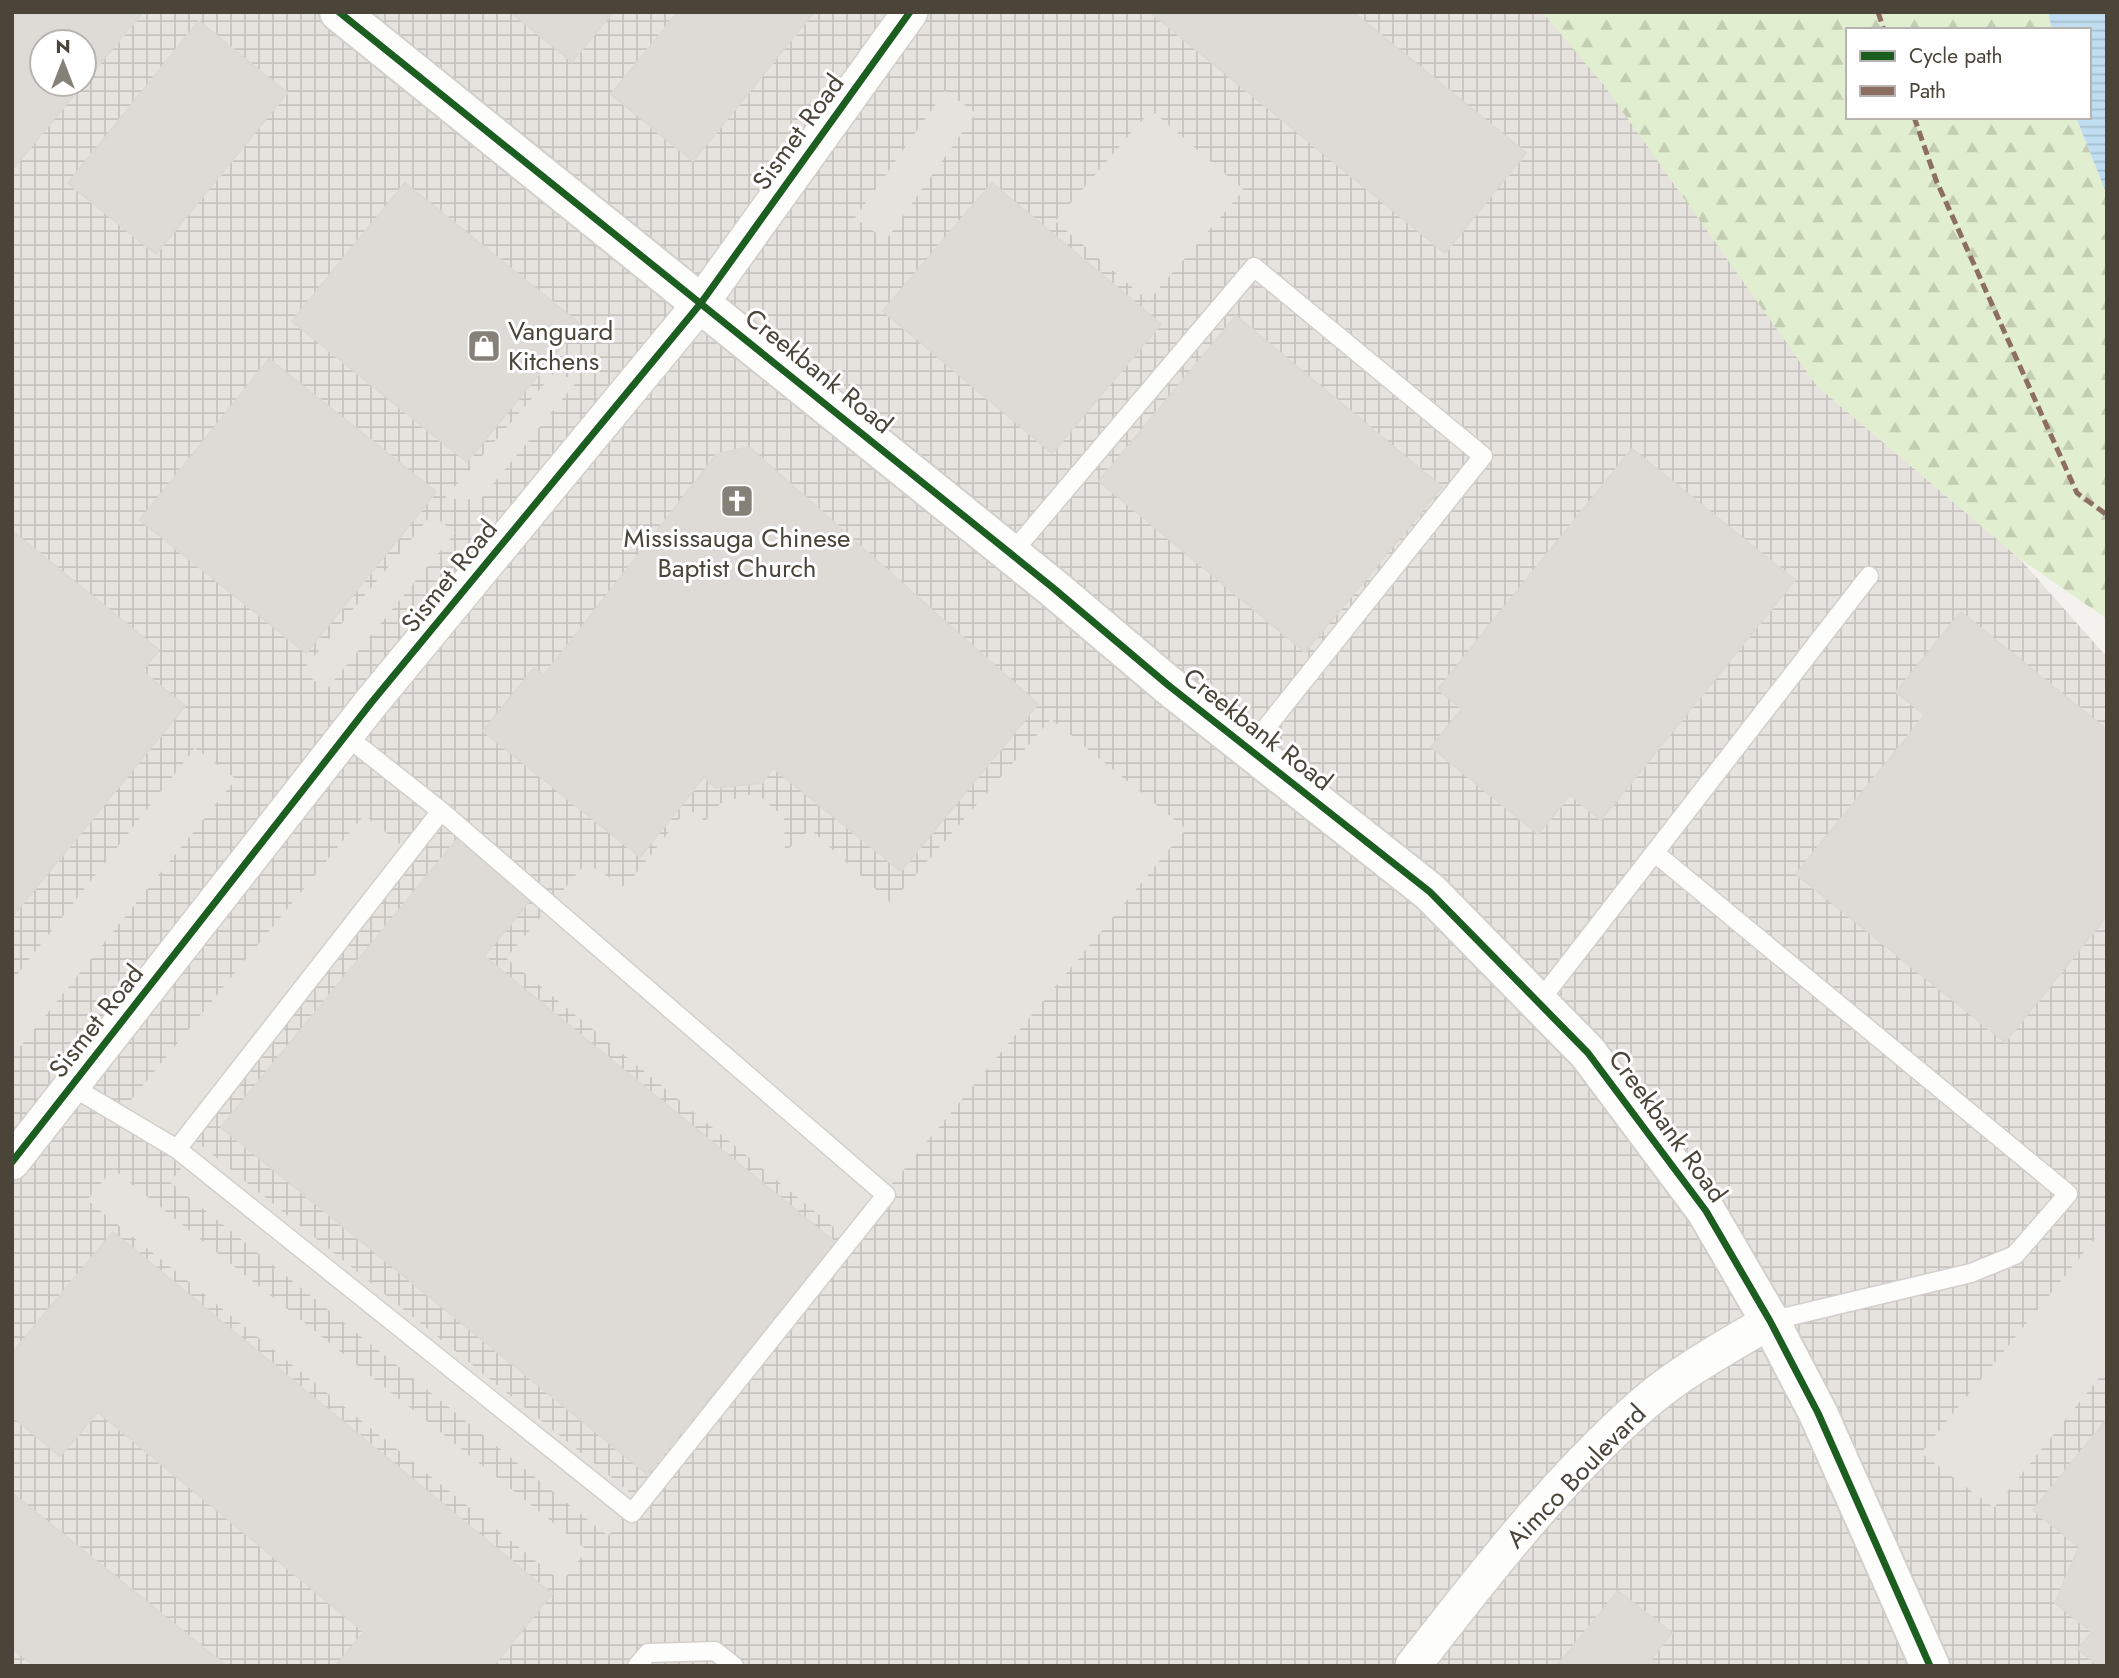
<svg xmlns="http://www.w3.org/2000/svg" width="2119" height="1678" viewBox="0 0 2119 1678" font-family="Jost,sans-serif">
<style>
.industrial{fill:url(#industrial-grid);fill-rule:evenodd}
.forest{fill:url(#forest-firs)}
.parking{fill:#e6e3df}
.water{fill:url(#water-rules)}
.building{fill:#dedbd6;stroke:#dcd9d4;stroke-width:2}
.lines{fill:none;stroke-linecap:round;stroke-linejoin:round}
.service-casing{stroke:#d2d0cb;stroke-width:21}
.minor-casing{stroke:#d2d0cb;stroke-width:38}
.tertiary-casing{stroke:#d2d0cb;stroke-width:42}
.service{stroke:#fdfdfc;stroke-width:18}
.minor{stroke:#fdfdfc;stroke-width:35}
.tertiary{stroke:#fdfdfc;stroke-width:38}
.quiet{stroke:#8d6e63;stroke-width:5;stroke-dasharray:10 5;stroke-linecap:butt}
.cycleway-casing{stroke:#fff;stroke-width:11}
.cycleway{stroke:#1b5e20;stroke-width:7}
.labels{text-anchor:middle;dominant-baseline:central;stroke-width:6;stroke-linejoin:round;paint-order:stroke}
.street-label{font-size:26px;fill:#4b4439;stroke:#fff}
.poi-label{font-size:26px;fill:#4b4439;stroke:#fff;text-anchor:start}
</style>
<defs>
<pattern id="industrial-grid" width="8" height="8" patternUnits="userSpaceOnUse" patternTransform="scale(1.75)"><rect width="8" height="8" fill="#e6e2de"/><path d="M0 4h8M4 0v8" fill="none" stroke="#c7c3bf"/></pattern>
<pattern id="forest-firs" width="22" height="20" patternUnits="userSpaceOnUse" patternTransform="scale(1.75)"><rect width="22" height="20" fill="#e1eecf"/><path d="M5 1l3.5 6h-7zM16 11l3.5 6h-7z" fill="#c3cdb2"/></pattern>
<pattern id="water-rules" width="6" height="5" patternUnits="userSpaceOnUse" patternTransform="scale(1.75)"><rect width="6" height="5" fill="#c0ddf1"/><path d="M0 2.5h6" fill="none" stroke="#a6bfcf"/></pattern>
</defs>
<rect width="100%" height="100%" fill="#f4f2ee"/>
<path class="industrial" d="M12 12H1589L1817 386 2019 558 2107 657V1666H12ZM42 42H84V84H42Z"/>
<path class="forest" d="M1542 12H2048L2052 30H1848V117H2076L2107 195V619L2019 558 1817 386 1603 84Z"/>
<path class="parking" d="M945 91 976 113 886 240 855 218Z
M1151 110 1244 190 1148 301 1055 221Z
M554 373 578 380 480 500 445 498Z
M432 514 455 533 326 690 302 671Z
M1051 719 1186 829 847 1238 506 958 586 863 625 887 688 808 705 821 721 803 756 793 784 817 785 852 810 829 891 903Z
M195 748 236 779 12 1057V981Z
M364 815 409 851 182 1130 638 1499 608 1536 170 1182 190 1158 126 1106Z
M113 1169 587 1550 562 1582 87 1200Z
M2107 1224V1368L1994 1508 1921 1453Z"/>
<path class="water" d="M2048 12H2107V195L2076 117H2089V30H2052Z"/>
<path class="building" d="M12 12H143L84 83V42H42V84H83L12 170Z
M511 12H613L572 62Z
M678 12H814L693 161 611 94Z
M1150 12H1353L1526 153 1445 253Z
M199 21 287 93 156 254 68 183Z
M405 183 580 324 467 462 292 321Z
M992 183 1161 324 1052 453 883 311Z
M1236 316 1442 487 1305 652 1099 481Z
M269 359 436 492 306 653 140 520Z
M749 447 1038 704 901 871 773 768 762 783 715 788 704 777 640 857 483 731 534 668 544 675 717 454Z
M1632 449 1795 580 1601 820 1570 795 1538 834 1431 747 1462 709 1438 689Z
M12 531 159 650 142 671 185 706 12 917Z
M1961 612 2107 730V916L2005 1042 1796 874 1925 715 1896 692Z
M459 837 533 897 484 956 836 1243 647 1474 221 1127Z
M113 1232 552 1594 493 1666H336L364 1632 98 1412 60 1456 12 1416V1353Z
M2107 1419V1666H2099L2078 1649 2092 1632 2055 1603 2079 1547 2033 1510Z
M12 1493 225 1665 34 1666 12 1648Z
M1618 1591 1672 1633 1651 1659 1660 1666H1557Z"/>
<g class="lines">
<defs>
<path id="service" d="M1011 554 1254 267 1483 456 1249 749
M1655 853 2068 1194 2015 1255 1971 1273 1770 1321
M1538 1003 1869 576
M71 1086 177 1149 632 1513 886 1195 441 811 346 736
M177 1149 441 811
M637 1666 648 1653 715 1651 734 1666"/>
<path id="minor" d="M12 1162 371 703 701 303 910 12
M1413 1666C1484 1575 1554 1483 1641 1406 1680 1372 1726 1347 1770 1321"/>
<path id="tertiary" d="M339 12 1052 587 1168 685 1430 892 1588 1053 1706 1211 1770 1321 1818 1413 1930 1666"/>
</defs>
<use href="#service" class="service-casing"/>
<use href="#minor" class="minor-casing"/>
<use href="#tertiary" class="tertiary-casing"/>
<use href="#service" class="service"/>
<use href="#minor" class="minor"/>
<use href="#tertiary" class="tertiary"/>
<path class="quiet" d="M1878 12 1884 30
M1914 117 1936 180 2077 493 2107 515"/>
<defs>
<path id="cycleway" d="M339 12 1052 587 1168 685 1430 892 1588 1053 1706 1211 1770 1321 1818 1413 1930 1666
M12 1162 371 703 701 303 910 12"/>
</defs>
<use href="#cycleway" class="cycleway-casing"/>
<use href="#cycleway" class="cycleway"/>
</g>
<defs>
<symbol id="shop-square" viewBox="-11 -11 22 22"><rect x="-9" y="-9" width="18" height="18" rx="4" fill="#868178" stroke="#fff"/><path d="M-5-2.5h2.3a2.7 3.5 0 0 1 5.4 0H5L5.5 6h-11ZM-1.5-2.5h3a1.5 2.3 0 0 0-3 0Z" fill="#fff"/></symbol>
<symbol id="church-square" viewBox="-11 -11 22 22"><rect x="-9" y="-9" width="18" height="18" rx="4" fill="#868178" stroke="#fff"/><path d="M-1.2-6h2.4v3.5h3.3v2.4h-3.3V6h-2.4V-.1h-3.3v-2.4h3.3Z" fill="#fff"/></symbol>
</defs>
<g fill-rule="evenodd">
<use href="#shop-square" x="465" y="327" width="38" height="38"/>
<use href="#church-square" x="718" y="482" width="38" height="38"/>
</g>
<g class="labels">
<g class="street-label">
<text transform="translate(798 132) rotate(-54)">Sismet Road</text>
<text transform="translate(819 371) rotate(39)">Creekbank Road</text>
<text transform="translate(449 576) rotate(-51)">Sismet Road</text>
<text transform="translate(1258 729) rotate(38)">Creekbank Road</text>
<text transform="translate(96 1021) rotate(-52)">Sismet Road</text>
<text transform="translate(1668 1126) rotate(54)">Creekbank Road</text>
<text transform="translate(1576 1476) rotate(-46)">Aimco Boulevard</text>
</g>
<g class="poi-label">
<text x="508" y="331">Vanguard<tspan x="508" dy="30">Kitchens</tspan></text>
<text x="737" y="538" text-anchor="middle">Mississauga Chinese<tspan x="737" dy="30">Baptist Church</tspan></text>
</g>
</g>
<rect width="2119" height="1678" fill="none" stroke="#4b4439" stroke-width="28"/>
<rect x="1846" y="28" width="245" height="91" fill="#ffffff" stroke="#b7b4b0" stroke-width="2"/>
<rect x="1860" y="51" width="35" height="10" fill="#1b5e20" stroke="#b7b4b0" stroke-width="2"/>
<text x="1909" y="63" font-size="21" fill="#4b4439">Cycle path</text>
<rect x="1860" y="86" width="35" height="10" fill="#8d6e63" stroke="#b7b4b0" stroke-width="2"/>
<text x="1909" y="98" font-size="21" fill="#4b4439">Path</text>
<g transform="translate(63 63)"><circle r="33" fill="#ffffff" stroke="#b7b4b0" stroke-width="2"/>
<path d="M0-5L12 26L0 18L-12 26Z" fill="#868178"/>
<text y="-10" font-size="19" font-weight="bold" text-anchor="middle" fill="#4b4439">N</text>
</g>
</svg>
